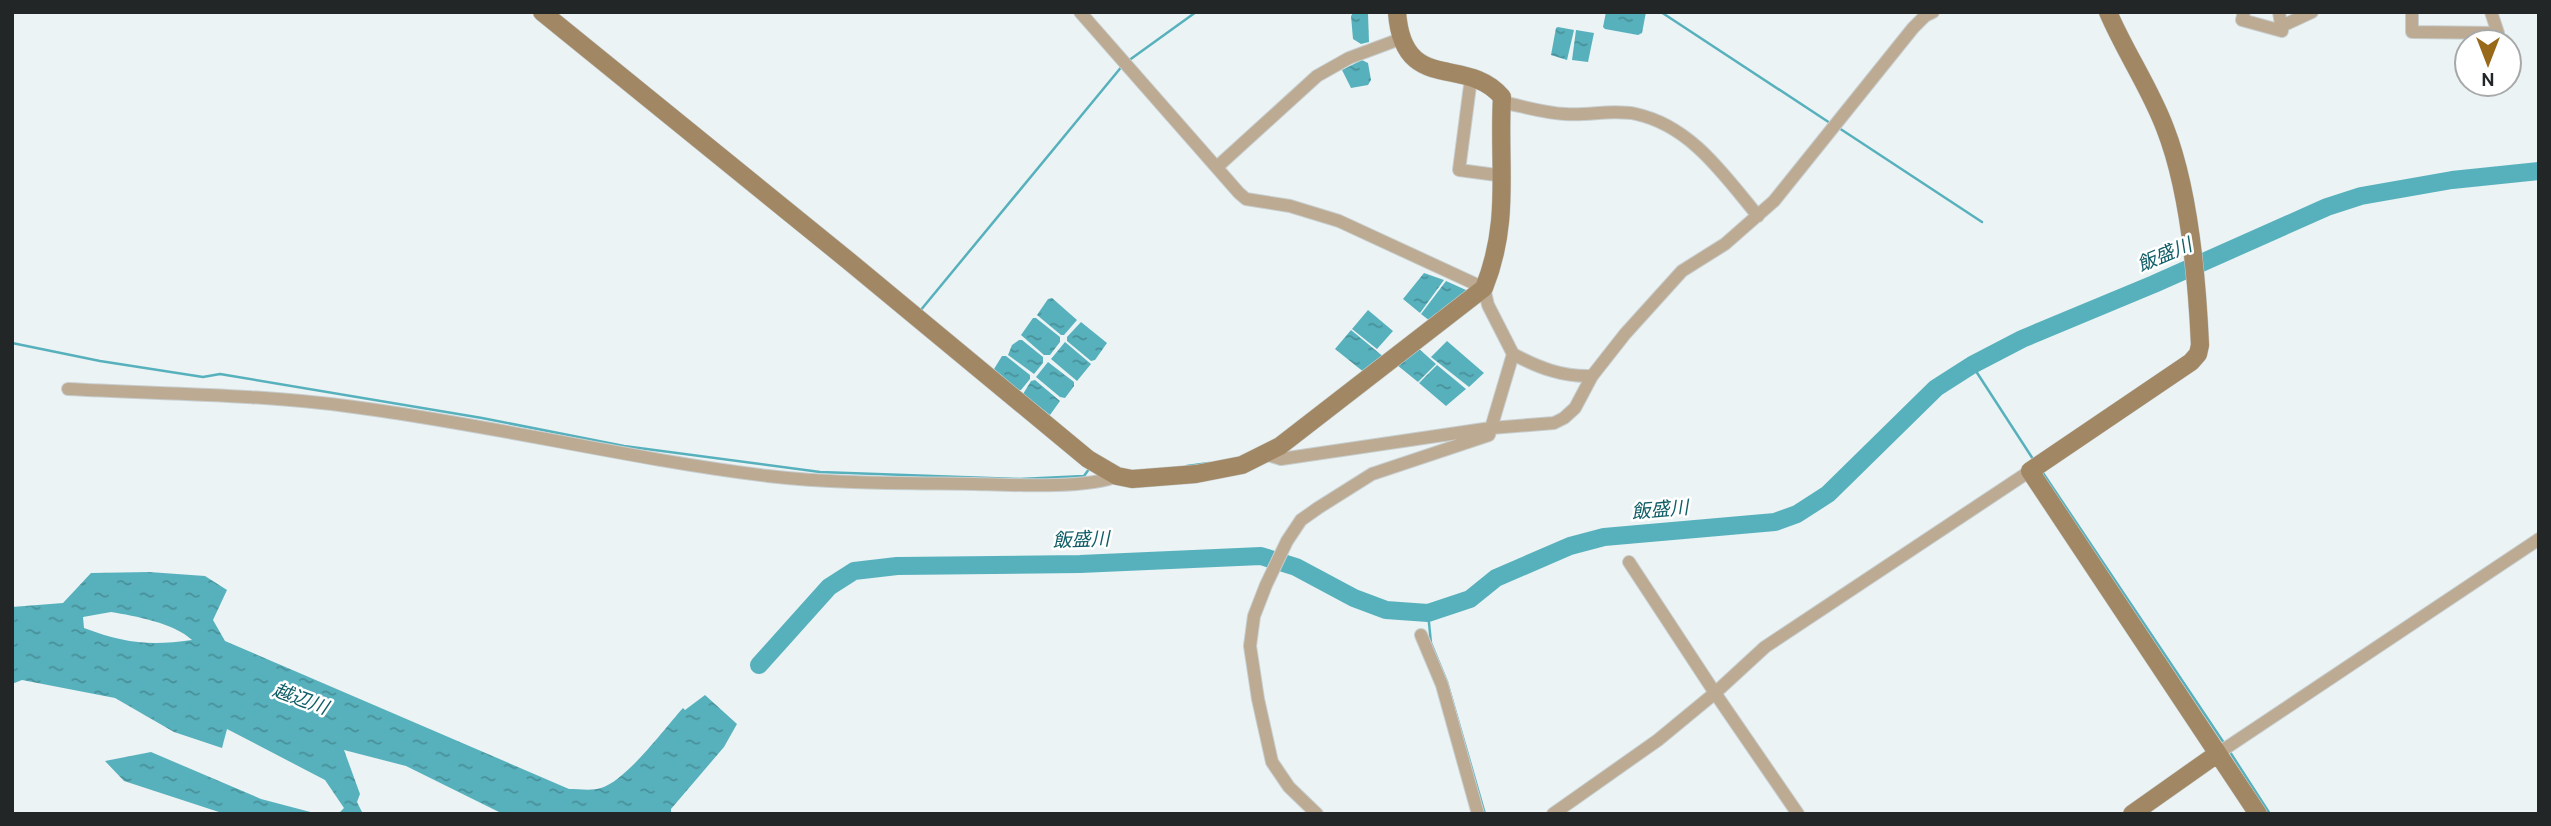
<svg xmlns="http://www.w3.org/2000/svg" width="2551" height="826" viewBox="0 0 2551 826" font-family="Overpass,'Noto Sans JP',sans-serif">
<style>
.water{fill:url(#water-ripples);fill-rule:evenodd}
.lines{fill:none;stroke-linecap:round;stroke-linejoin:round}
.stream{stroke:#57b1bd;stroke-width:2.5}
.river{stroke:#57b1bd;stroke-width:18}
.street-casing{stroke:#c7cecf;stroke-width:14}
.secondary-casing{stroke:#c7cecf;stroke-width:19}
.street{stroke:#bcaa92;stroke-width:12}
.secondary{stroke:#a18763;stroke-width:18}
.labels{text-anchor:middle;dominant-baseline:central;stroke-width:5;stroke-linejoin:round;paint-order:stroke}
.water-label{font-size:19px;font-style:italic;fill:#115e67;stroke:#fff}
</style>
<defs>
<pattern id="water-ripples" width="26" height="14" patternUnits="userSpaceOnUse" patternTransform="scale(1.75)"><rect width="26" height="14" fill="#57b1bd"/><path d="M2 4q2-2 4 0t4 0M15 11q2-2 4 0t4 0" fill="none" stroke="#489099"/></pattern>
</defs>
<rect width="100%" height="100%" fill="#ebf3f4"/>
<path class="water" d="M1606 12H1646L1642 33 1638 35 1605 29 1603 27Z
M1353 13H1368L1369 42 1361 44 1353 39 1351 16Z
M1558 27 1574 30 1567 60 1551 55 1556 28Z
M1576 30 1594 33 1588 62 1572 60Z
M1362 60 1368 63 1371 80 1368 85 1351 88 1342 70Z
M1424 273 1444 280 1420 313 1403 299Z
M1446 281 1466 290V294L1430 321 1421 314Z
M1052 298 1077 320 1064 335H1061L1037 315 1048 299Z
M1368 310 1393 331 1377 349 1352 329Z
M1033 318H1036L1060 337V342L1050 355H1044L1021 335Z
M1081 322 1107 343 1095 360 1091 361 1067 341V337Z
M1351 330 1385 358 1365 373 1335 349Z
M1019 340H1022L1043 357V363L1034 374 1008 355 1012 345Z
M1447 341 1484 373 1469 387 1431 357Z
M1065 342 1091 364 1077 381 1051 359Z
M1418 348 1436 364 1418 382 1397 365Z
M1002 356H1006L1030 375V379L1021 390H1018L994 369Z
M1048 362 1074 382V386L1065 398 1060 397 1036 377Z
M1437 365 1466 389 1446 406 1419 383Z
M1035 380 1060 401 1050 415 1023 394 1031 381Z
M149 572 205 576 227 590 213 620 225 641 569 789C579 789 592 791 601 788 627 780 664 729 683 708L685 710 705 695 737 724 724 747 671 809V814H503L406 766 344 750 360 794 357 802 363 814H338L344 808 325 780 227 729 222 748 174 732 115 698 22 680 12 684V607L63 603 91 573ZM111 612C135 616 174 623 192 640 149 646 124 643 84 628L83 617Z
M151 752 261 799 318 814H225L124 781 105 761Z"/>
<g class="lines">
<path class="stream" d="M1661 12 1830 123
M1128 61 1196 12
M1839 128 1982 222
M920 311 1123 65
M12 343 100 361 203 377 220 374 482 418 624 446 820 472 1020 479 1084 476 1089 469
M1972 365 2033 459
M1187 466 1209 463
M2041 470 2224 743
M1428 613 1431 643 1447 682 1485 814
M2230 752 2270 814"/>
<path class="river" d="M759 665 829 587 854 571 897 566 1080 564 1261 556 1296 567 1354 598 1386 610 1428 613 1470 599 1496 578 1570 546 1604 537 1775 522 1797 514 1828 494 1936 388 1972 365 2022 339 2154 284 2327 207 2361 196 2452 180 2539 171"/>
<defs>
<path id="street" d="M1080 12 1239 193 1246 199 1290 206 1339 221 1484 288 1488 305 1513 354 1489 435 1372 474 1318 508 1301 520 1287 541 1266 585 1254 616 1250 646 1258 699 1272 762 1289 787 1317 814
M2244 12 2242 20 2282 31 2279 12
M2412 12V32L2498 33 2491 12
M2282 26 2312 12
M1471 78 1459 170 1504 176
M1501 102C1522 106 1544 113 1565 114 1589 116 1612 109 1636 114 1691 126 1724 175 1758 216
M1217 167 1317 76 1349 58 1400 39
M1513 354C1539 368 1563 377 1592 376
M68 389C163 394 260 394 354 407 493 425 629 459 768 476 837 484 907 483 975 484 1011 485 1087 489 1117 476
M1265 454 1281 459 1491 428 1554 423 1564 418 1575 408 1592 376 1625 334 1682 271 1725 244 1774 201 1913 28 1925 16 1933 12
M1629 562 1715 693 1798 814
M1421 635 1442 685 1478 814
M2217 754 2539 539
M1553 814 1658 740 1715 693 1765 647 2030 471"/>
<path id="secondary" d="M542 12 850 262 1088 459 1117 476 1132 479 1196 474 1242 465 1280 446 1484 288C1511 221 1498 165 1502 97 1466 54 1403 96 1397 12
M2108 12C2125 52 2150 88 2165 128 2189 189 2197 279 2200 345L2198 354 2191 362 2030 471 2258 814
M2132 814 2217 754"/>
</defs>
<use href="#street" class="street-casing"/>
<use href="#secondary" class="secondary-casing"/>
<use href="#street" class="street"/>
<use href="#secondary" class="secondary"/>
</g>
<g class="labels">
<g class="water-label">
<text transform="translate(2165 256) rotate(-23)">飯盛川</text>
<text transform="translate(1660 511) rotate(-5)">飯盛川</text>
<text transform="translate(1081 541) rotate(-2)">飯盛川</text>
<text transform="translate(300 700) rotate(20)">越辺川</text>
</g>
</g>
<rect width="2551" height="826" fill="none" stroke="#232626" stroke-width="28"/>
<g transform="translate(2488 63) rotate(180)"><circle r="33" fill="#ffffff" stroke="#a7a8a8" stroke-width="2"/>
<path d="M0-5L12 26L0 18L-12 26Z" fill="#976918"/>
<text y="-10" font-size="19" font-weight="bold" text-anchor="middle" fill="#232626">N</text>
</g>
</svg>
